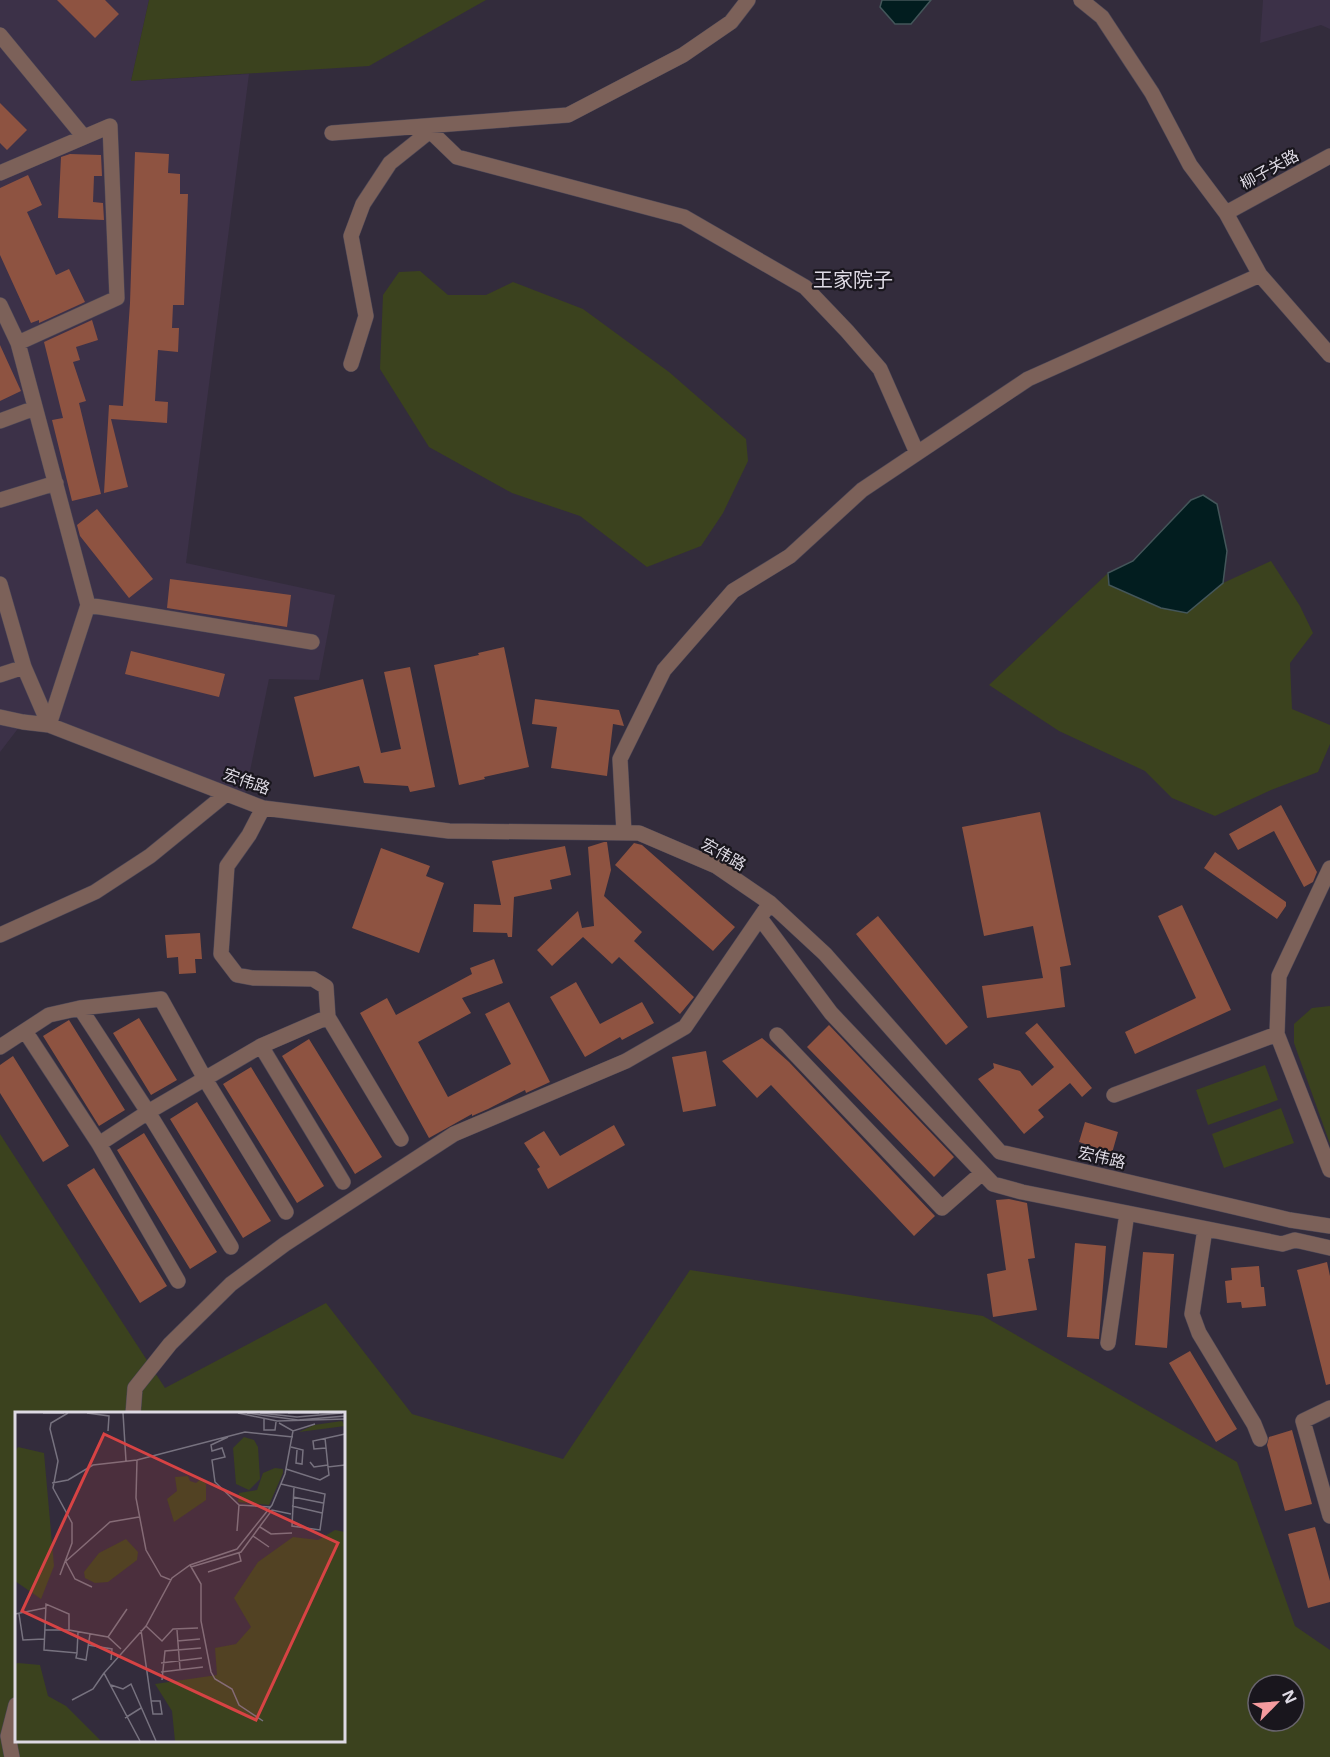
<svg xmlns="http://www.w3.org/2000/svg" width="1330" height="1757" viewBox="0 0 1330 1757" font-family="'Open Sans','Noto Sans SC',sans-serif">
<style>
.built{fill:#3c3148}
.green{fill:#3b421e;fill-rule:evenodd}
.water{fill:#021d1f;stroke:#44565a;stroke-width:1.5}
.building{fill:#8e5341}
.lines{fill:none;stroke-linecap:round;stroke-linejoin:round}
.minor-casing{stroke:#4e4857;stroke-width:16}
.minor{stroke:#7c6159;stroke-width:15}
.labels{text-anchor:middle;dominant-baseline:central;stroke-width:4.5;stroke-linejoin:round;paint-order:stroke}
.street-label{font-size:16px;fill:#dedae4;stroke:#19161d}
.quarter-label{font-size:20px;fill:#dedae4;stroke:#19161d}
.inset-road{fill:none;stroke:#77727f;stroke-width:1.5}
.view{fill:#d74344;fill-opacity:0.15;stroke:#d74344;stroke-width:3}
.inset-edge{fill:none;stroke:#dedae4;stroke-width:3}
</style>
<rect width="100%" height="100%" fill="#332c3c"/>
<path class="built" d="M0 0H149L131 81 249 74 186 563 335 595 319 680 269 679 244 800 23 722 0 752Z
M1263 0H1330V29L1321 25 1260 43Z"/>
<path class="green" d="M149 0H486L369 66 131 81Z
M420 271 448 295H486L513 282 583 309 669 372 746 439 748 461 723 513 701 546 647 567 580 516 512 493 429 447 380 369 383 295 399 272Z
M1271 561 1300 606 1313 633 1290 663 1292 709 1330 725V744L1318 772 1271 790 1215 816 1172 798 1145 771 1059 731 989 685 1108 573 1110 585 1187 613 1223 583Z
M1330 1006V1144L1294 1043V1024L1312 1008Z
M1265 1065 1278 1100 1208 1125 1196 1090Z
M1281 1108 1294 1143 1224 1168 1212 1134Z
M0 1134 165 1388 326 1303 412 1414 563 1459 690 1270 983 1316 1237 1462 1295 1626 1330 1650V1757H0ZM16 1414H344V1740H16ZM1258 1685H1294V1721H1258Z"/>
<path class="water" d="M882 0H931L911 24H895L880 7Z
M1203 495 1217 504 1227 551 1223 583 1187 613 1161 608 1109 585 1108 573 1133 561 1191 500Z"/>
<path class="building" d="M57 0H105L119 14 95 38Z
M0 103 27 130 7 150 0 143Z
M135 152 169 154 168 173 180 174V194H188L184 305H173L172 328H179L178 352 158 350 155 401 168 402 167 423 111 419 128 487 104 493 109 405 123 406 130 303Z
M70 154 101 155 102 176H94L93 202 103 203 104 220 58 218 61 157Z
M28 175 42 205 27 212 56 275 69 269 85 302 39 323V320L31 323 0 255V188Z
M92 320 98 340 76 347 80 360 73 362 86 401 79 403 101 494 72 501 52 420 63 418 44 342Z
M0 345 21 391 0 401Z
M97 509 153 579 129 598 80 536 77 525Z
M170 579 291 595 287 627 167 608Z
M504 647 529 767 484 777 485 779 459 785 434 665 479 655 478 653Z
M131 651 225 674 219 697 125 674Z
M410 667 435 787 410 792 408 786 364 783 359 766 314 777 294 697 363 679 381 753 401 749 384 672Z
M535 699 619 710 624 726 613 724 607 776 551 768 557 727 532 724Z
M1281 805 1317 872 1313 882 1304 887 1274 831 1238 850 1229 834Z
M1040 812 1071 965 1060 967 1065 1007 987 1018 982 986 1043 978 1033 926 984 936 962 827Z
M604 842H607L611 870 604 896 642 932 634 941 694 997 680 1014 619 957 612 964 583 937 552 966 537 950 578 911 582 928 594 926 588 847Z
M634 843 642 845 735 927 713 951 615 865Z
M565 846 571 875 550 880 552 889 514 897 512 937H508L507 933 473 932 474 904 501 905 492 861Z
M381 848 430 866 426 876 444 883 419 953 352 928Z
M1215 852 1286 902V906L1277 919 1204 868Z
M1182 905 1231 1010 1135 1054 1125 1032 1196 998 1158 916Z
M878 916 968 1027 946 1045 856 934Z
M200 933 202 959H195L196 973 179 974 178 957 167 958 165 935Z
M494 959 503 983 462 998 471 1013 418 1042 448 1097 511 1064 485 1014 509 1002 550 1082 526 1093 525 1090 488 1109 472 1116V1114L429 1138 360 1013 387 998 396 1015 472 974 470 968Z
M576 982 600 1024 642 1002 654 1023 622 1040 620 1037 585 1057 550 997Z
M139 1018 177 1080 151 1095 113 1033Z
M69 1020 125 1110 99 1126 43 1036Z
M1037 1023 1092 1088 1082 1097 1070 1083 1038 1110 1044 1117 1024 1134 978 1079 994 1068 993 1063 1020 1071 1032 1086 1054 1067 1025 1033Z
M829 1025 954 1157 934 1177 807 1047Z
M762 1038 789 1062 935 1216 914 1236 771 1085 757 1098 722 1061Z
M309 1039 382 1157 355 1174 282 1056Z
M706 1051 716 1106 683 1112 672 1057Z
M13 1056 69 1146 43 1162 0 1093V1065Z
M251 1067 324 1186 297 1203 223 1084Z
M197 1102 271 1221 243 1238 170 1119Z
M1085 1122 1118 1132 1112 1153 1079 1142Z
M614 1125 625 1145 548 1189 537 1169 540 1167 524 1143 544 1131 560 1156Z
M144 1133 217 1252 190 1269 117 1150Z
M94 1168 167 1286 140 1303 67 1185Z
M1009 1199 1027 1203 1035 1258 1028 1259 1037 1310 993 1317 987 1274 1006 1270 996 1200Z
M1075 1243 1106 1246 1099 1339 1067 1337Z
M1143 1252 1174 1254 1167 1348 1135 1345Z
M1327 1262 1330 1276V1384L1326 1385 1297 1270Z
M1259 1266 1261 1287H1264L1266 1306 1242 1308 1241 1302 1227 1303 1225 1281 1232 1280 1231 1268Z
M1190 1351 1237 1429 1216 1442 1169 1363Z
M1292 1430 1312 1504 1285 1511 1267 1445 1269 1437Z
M1315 1527 1330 1581V1602L1308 1608 1288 1534Z"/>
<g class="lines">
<defs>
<path id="minor" d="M1081 0 1102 17 1152 93 1190 165 1226 213 1260 275 1330 355
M0 35 84 137
M425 126 457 157 684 217 805 287 847 331 880 369 917 453
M332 133 568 115 683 55 731 22 748 0
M0 173 110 126 117 298 18 343 88 605 49 725
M1226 213 1330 156
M0 305 18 343
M351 364 366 316 351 236 363 204 390 163 430 131
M0 421 35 408
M0 500 56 483
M0 584 24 667 0 675
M88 605 312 642
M24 667 49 725
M0 717 23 722 49 725 263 808 449 831 639 833 716 866 770 903 825 954 1000 1152 1290 1220 1330 1226
M263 808 249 835 227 866 221 954 237 975 253 978 313 979 326 987 328 1017 401 1139
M624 832 620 759 664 670 733 591 790 556 862 490 1028 379 1260 275
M760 918 831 1013 993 1184 1022 1192 1282 1244 1295 1240 1330 1248
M0 935 95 892 150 856 226 794
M80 1008 148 1112 231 1247
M25 1031 99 1144 178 1281
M1277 1034 1279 976 1330 868
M777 1035 942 1208 982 1173
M261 1046 343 1182
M0 1047 49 1015 80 1008 161 999 205 1079 286 1212
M1114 1095 1277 1034 1330 1170
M99 1144 148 1112 261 1046 328 1017
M1205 1229 1192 1314 1199 1333 1254 1424 1260 1439
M1108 1343 1127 1213
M1330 1408 1303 1421 1330 1516
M133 1414 135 1388 170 1344 231 1284 285 1244 454 1134 626 1061 685 1027 770 903
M12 1757 8 1736 16 1705"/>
</defs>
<use href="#minor" class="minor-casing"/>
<use href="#minor" class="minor"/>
</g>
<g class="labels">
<g class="street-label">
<text transform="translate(1269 169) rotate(-29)">柳子关路</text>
<text transform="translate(247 781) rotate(19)">宏伟路</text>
<text transform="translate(724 854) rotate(29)">宏伟路</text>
<text transform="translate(1102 1157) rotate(13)">宏伟路</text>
</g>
<g class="quarter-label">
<text x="853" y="279">王家院子</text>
</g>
</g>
<g transform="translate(15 1412)">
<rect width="330" height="330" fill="#332c3c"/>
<path d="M327 9 330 14 284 20 299 13ZM229 25 239 28 243 35 245 67 234 78 221 72 218 36ZM3 35 29 41 39 154 26 187 0 169V40ZM260 56 268 57V61L254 93 223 90 224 81 242 78 248 61ZM173 64 175 69 181 71 187 66 191 72V88L159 110 152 87 162 79 160 65ZM320 118 330 120V329H160L157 299 140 272 202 263 200 236 221 232 236 215 219 186 243 150 278 125 303 128ZM111 127 123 140 122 148 93 170 80 171 70 166 69 160 84 141ZM3 251 25 253 33 284 51 294 86 329H0V252Z" fill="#3b421e"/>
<path class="inset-road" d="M28 1H49M72 1 94 4 93 19M108 1 111 49M223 1 262 9 330 7M232 1 283 8 330 4M245 1 282 5 327 1M273 1H304M249 7V18H260L261 10M264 11 278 19 300 12M213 25 196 33 197 39 207 36 210 45 197 48 200 70 224 93M310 26 313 55 330 53M276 35 288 38 287 52 281 51 282 38M311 36 299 37 298 29 330 22M122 48 121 86 131 138 146 164 156 168M295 50 299 55 313 53M271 57 305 68 314 63 313 55M37 71 53 68 78 53 122 48 230 20 278 25M266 72 310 82 305 118 277 114 279 75M278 85 308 91M277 94 307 101M245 115 256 122 277 121M222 119 224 93 255 95M238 124 254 135M50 150 95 110 124 105M51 150 60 167 77 175M175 153 186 172V209L196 260 200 267 217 277 224 293 248 309M176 155 226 140 257 98 276 102M193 160 226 149 224 141M45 163 57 131V111L38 76 43 49 35 17 36 11 53 1M0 202 30 196M4 202 8 228 29 227M131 214 147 229 158 217 183 216M30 218H54M126 218 138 302H147L145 289H136M162 218 165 257M63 220 62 241 29 238 31 192 54 202V218L93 225 106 237M93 225 112 197M162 229 185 227M73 233 97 237 96 248M62 241 61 246 71 248 75 222M146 251 187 246M146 260 188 255M147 268 150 239 186 236M96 273 108 277 116 272 141 329M57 288 78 277 89 261M110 306 126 296M125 329 89 261 131 214 157 166 175 153 222 137 257 93 270 62 278 19"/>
<path class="view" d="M89 22 323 131 241 308 7 199Z"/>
<rect width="330" height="330" class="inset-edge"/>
</g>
<g transform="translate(1276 1703) rotate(65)"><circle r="28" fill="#19161d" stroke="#68646d" stroke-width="1.5"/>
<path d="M0-4.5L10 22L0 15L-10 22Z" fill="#f59b9e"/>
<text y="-9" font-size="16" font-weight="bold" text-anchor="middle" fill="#dedae4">N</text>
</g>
</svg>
